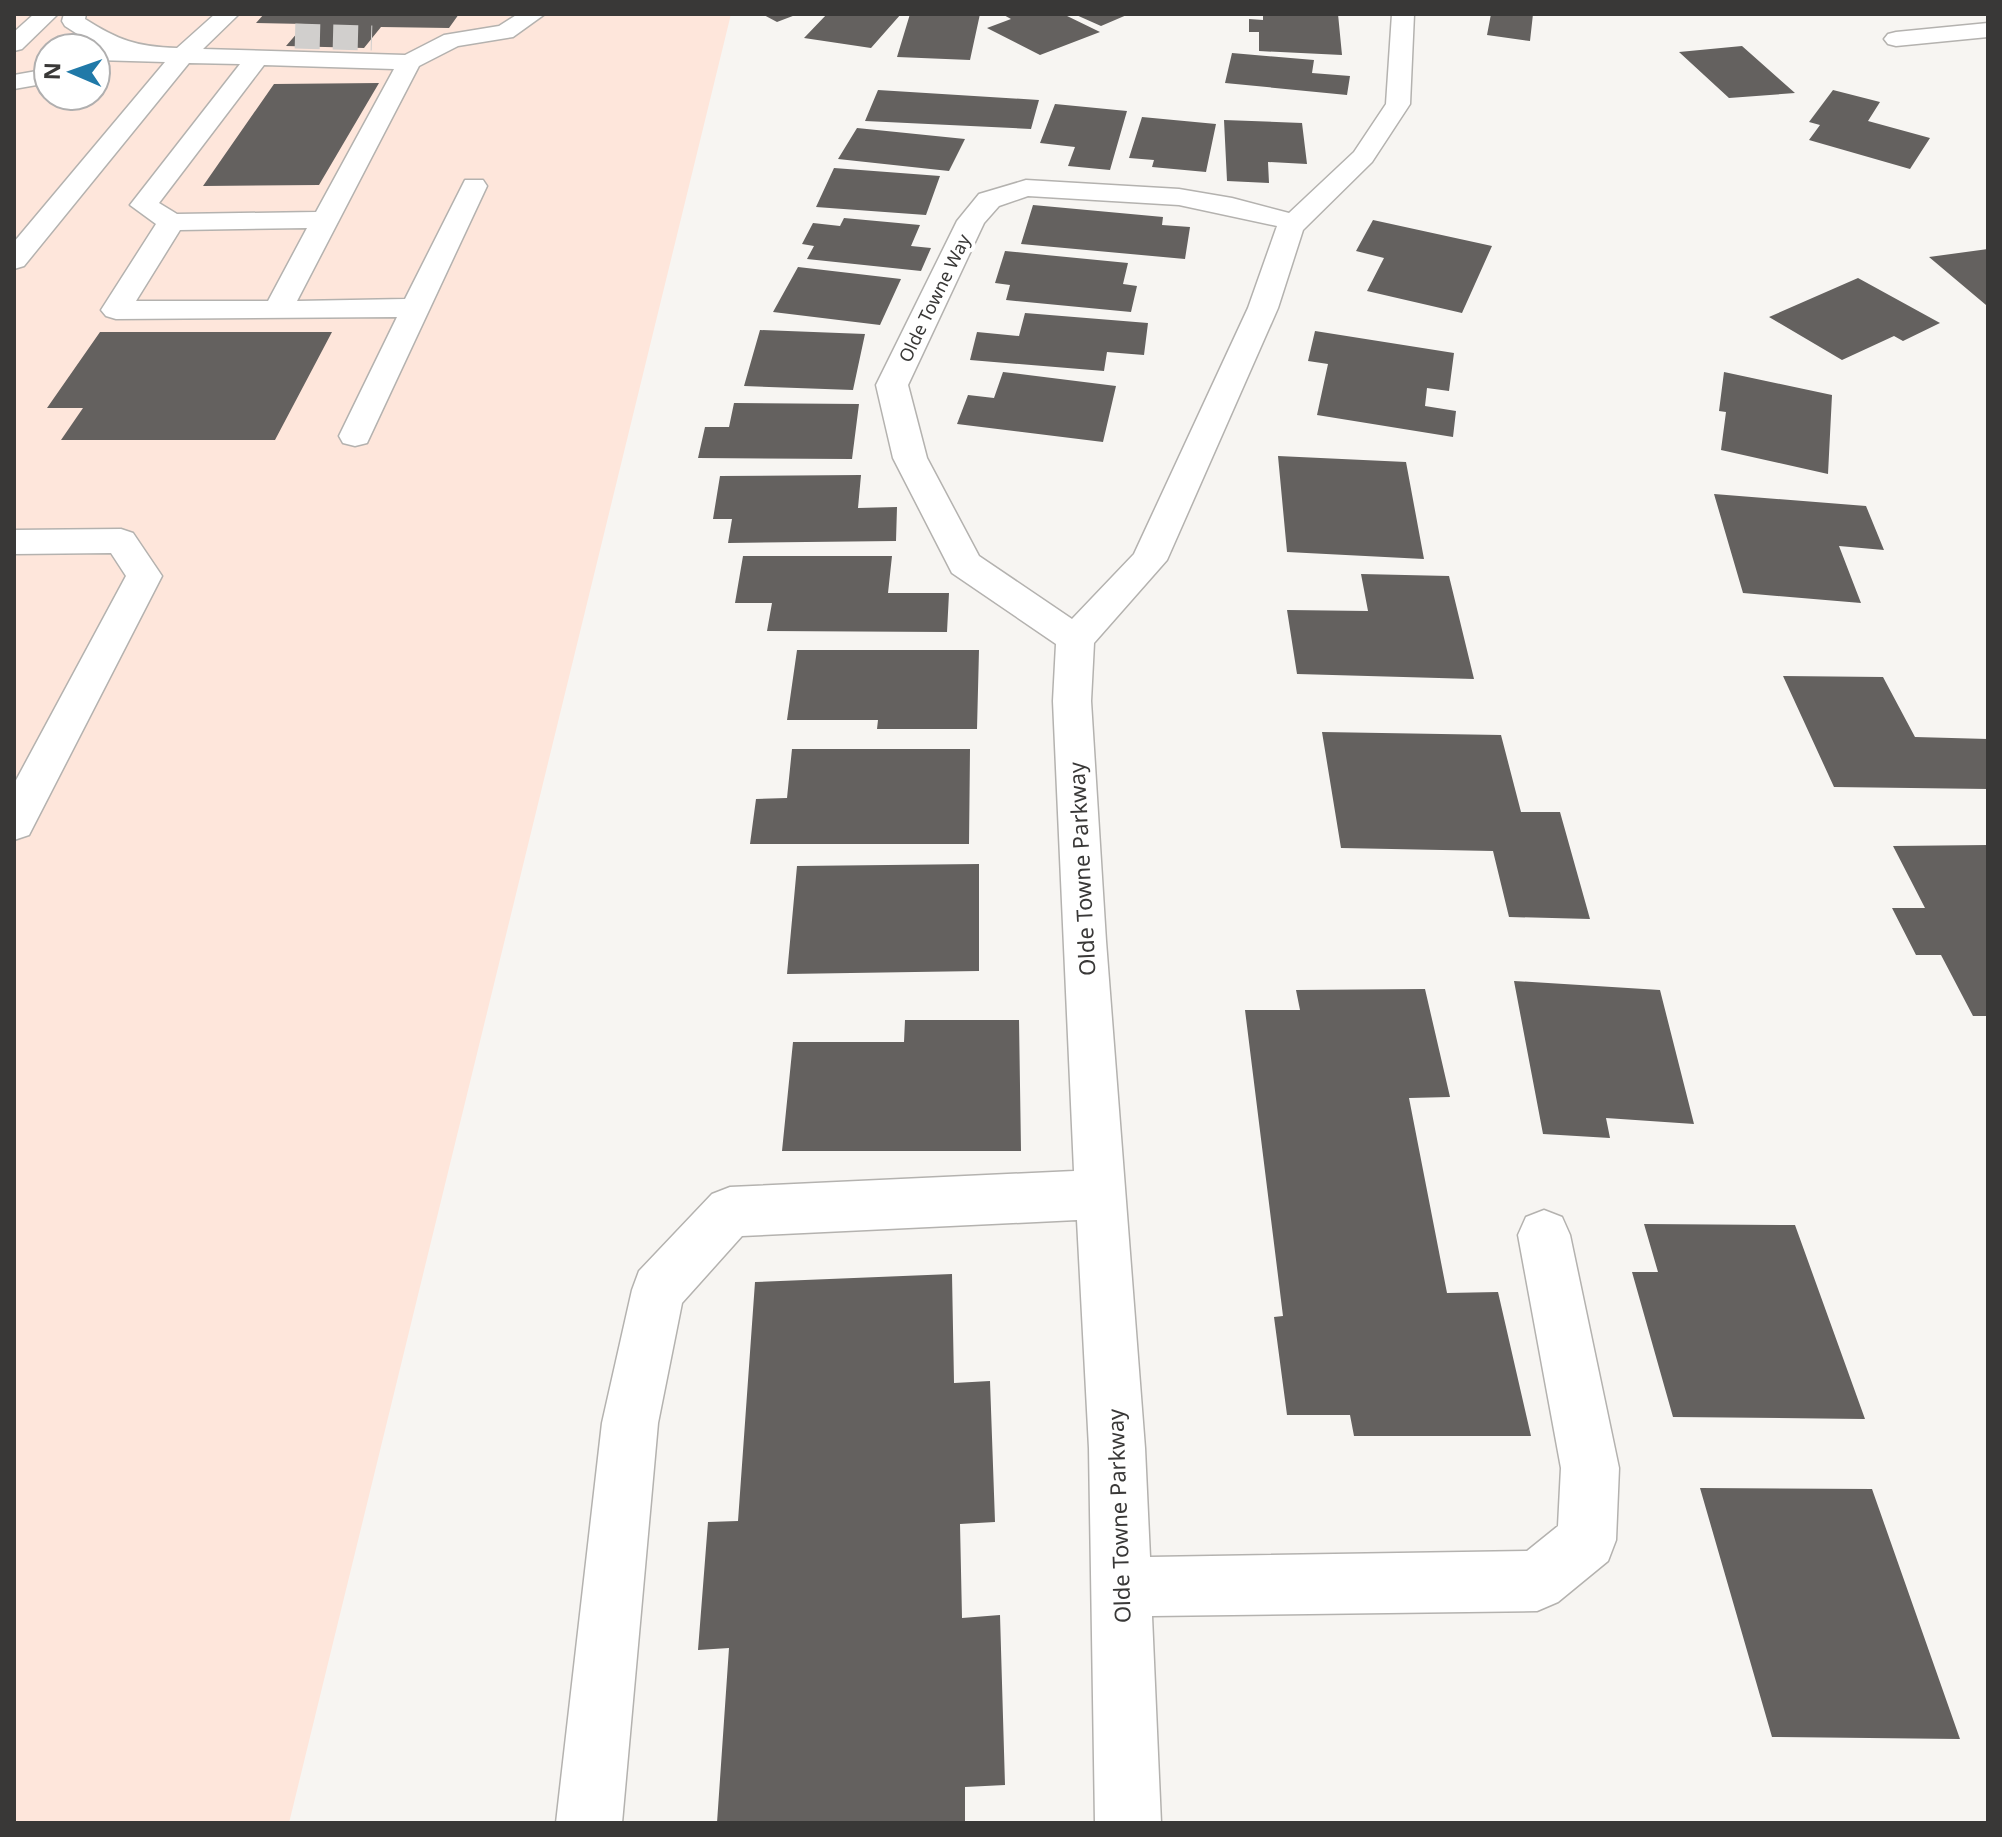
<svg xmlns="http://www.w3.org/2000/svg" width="2002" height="1837" viewBox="0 0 2002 1837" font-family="'Noto Sans',sans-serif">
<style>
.commercial{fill:#fee6db;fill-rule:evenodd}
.building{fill:#64615f}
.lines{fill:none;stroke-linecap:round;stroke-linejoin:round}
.minor-tunnel{stroke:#d1cfcd;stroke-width:25;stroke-dasharray:25 13;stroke-linecap:butt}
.minor-casing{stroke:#b4b2af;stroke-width:3}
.highway-casing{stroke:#b4b2af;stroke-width:3}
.minor{fill:#fff;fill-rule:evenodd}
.highway{fill:#fff;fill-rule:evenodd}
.labels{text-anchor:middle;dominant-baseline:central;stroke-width:8;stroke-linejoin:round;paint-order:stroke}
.far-street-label{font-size:18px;fill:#393837;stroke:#fff}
.street-label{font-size:22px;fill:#393837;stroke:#fff}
</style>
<rect width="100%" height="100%" fill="#f7f5f2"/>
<path class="commercial" d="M14 14H731L289 1823H14ZM48 48H96V96H48Z"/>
<path class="building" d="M264 14H459L449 28 381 27 364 48 286 46 305 24 256 23Z
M762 14H798L777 22Z
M827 14H901L871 48 804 38Z
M910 14H980L970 60 897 57Z
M1002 14H1063L1100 32 1040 55 987 28 1011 19Z
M1074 14H1129L1101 26Z
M1263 14H1338L1342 55 1259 51V32H1249V19L1263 20Z
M1491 14H1533L1530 41 1487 35Z
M1742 46 1795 93 1729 98 1679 52Z
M1232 53 1314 60 1312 73 1350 76 1347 95 1225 83Z
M379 83 319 185 203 186 274 84Z
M878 90 1039 100 1031 129 865 121Z
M1833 90 1880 102 1868 121 1930 138 1910 169 1809 140 1820 125 1809 122Z
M1055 104 1127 111 1110 170 1068 166 1075 147 1040 143Z
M1142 117 1216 124 1206 172 1152 167 1154 160 1129 158Z
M1224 120 1302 123 1307 164 1268 162 1269 183 1227 181Z
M857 128 965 139 949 171 838 159Z
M834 168 940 176 926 215 816 207Z
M1033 205 1163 217 1162 225 1190 227 1185 259 1021 244Z
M844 218 920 225 911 246 931 248 921 271 807 259 814 246 802 244 813 223 840 226Z
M1373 220 1492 246 1462 313 1367 291 1384 258 1356 251Z
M1988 249 1986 305 1929 257Z
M1005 251 1128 263 1123 284 1137 286 1131 312 1006 300 1010 285 995 283Z
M798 267 901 279 880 325 773 312Z
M1858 278 1940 323 1903 341 1894 336 1842 360 1769 317Z
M1025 313 1148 323 1144 355 1107 352 1104 371 970 360 977 332 1019 336Z
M760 330 865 334 853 390 744 386Z
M1315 331 1454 353 1449 391 1427 388 1425 406 1456 411 1453 437 1317 415 1328 364 1308 361Z
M100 332H332L275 440H61L83 408H47Z
M1003 372 1116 386 1103 442 957 424 968 395 994 398Z
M1724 372 1832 395 1828 474 1721 450 1726 412 1719 411Z
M734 403 859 404 852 459 698 458 705 427H729Z
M1278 456 1406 462 1424 559 1287 552Z
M861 475 858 508 897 507 896 541 728 543 732 519H713L720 476Z
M1714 494 1866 506 1884 550 1839 546 1861 603 1743 593Z
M743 556H892L888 593H949L947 632 767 631 772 603H735Z
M1361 574 1449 576 1474 679 1297 674 1287 610 1368 611Z
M797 650H979L977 729H877L878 720H787Z
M1783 676 1883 677 1915 737 1988 739V789L1834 787Z
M1322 732 1501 735 1521 812H1560L1590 919 1509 917 1493 851 1341 848Z
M792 749H970L969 844H750L756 799 787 798Z
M1988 845V1016H1973L1941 955H1916L1892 908H1925L1893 846Z
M979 864V971L787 974 797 866Z
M1514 981 1660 990 1694 1124 1606 1118 1610 1138 1543 1134Z
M1425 989 1450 1097 1409 1098 1447 1293 1498 1292 1531 1436H1354L1350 1415H1287L1274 1317 1283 1316 1245 1010H1300L1296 990Z
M905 1020H1019L1021 1151H782L793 1042H904Z
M1644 1224 1795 1225 1865 1419 1673 1417 1632 1272H1658Z
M952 1274 954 1383 990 1381 995 1522 960 1524 962 1618 1000 1615 1005 1785 965 1787V1823H717L729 1648 698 1650 708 1522 738 1521 755 1282Z
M1700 1488 1872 1489 1960 1739 1772 1737Z"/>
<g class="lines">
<path class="minor-tunnel" d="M295 36 372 38"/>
<defs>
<path id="minor" d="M64 14H86L85 19C118 40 137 47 177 48L215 14H239L203 49 405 55 444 35 499 26 518 14H545L513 37 458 46 419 66 297 301 405 299 465 180H483L487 186 367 443 355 446 343 443 339 436 397 317 116 319 106 316 101 310 156 224 130 205 240 64 189 63 24 266 14 269V242L165 62 96 60V48H88L96 46 65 26 62 21ZM264 65 394 69 316 212 177 214 159 203ZM307 228 268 301H136L180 230Z
M1392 14H1414L1410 104 1372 162 1303 230 1278 308 1167 560 1094 643 1091 701 1106 941 1145 1448 1150 1557 1527 1551 1558 1526 1561 1468 1518 1235 1526 1217 1544 1210 1562 1217 1570 1235 1619 1468 1616 1540 1608 1561 1558 1602 1537 1611 1152 1616 1161 1823H1095L1089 1448 1077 1220 742 1236 682 1303 658 1423 622 1823H556L602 1423 632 1290 639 1271 712 1194 730 1187 1074 1171 1053 701 1056 644 952 573 893 458 876 385 957 221 979 194 1026 180 1179 189 1232 198 1289 213 1354 152 1386 104ZM1028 196 1179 205 1277 226 1248 308 1134 554 1072 619 979 556 927 458 908 385 984 223 999 206Z
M1988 23V37L1896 46 1888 44 1884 39 1888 34 1896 32Z
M48 69V83L14 89V75Z
M121 529 133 533 162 576 29 835 14 840V784L126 576 111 553 14 554V530Z"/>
<path id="highway" d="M34 14H58L22 49 14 51V32Z"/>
</defs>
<use href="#minor" class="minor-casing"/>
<use href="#highway" class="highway-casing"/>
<use href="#minor" class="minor"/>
<use href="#highway" class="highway"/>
</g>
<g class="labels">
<g class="far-street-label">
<text transform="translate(934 298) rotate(-64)">Olde Towne Way</text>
</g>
<g class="street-label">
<text transform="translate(1081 869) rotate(-93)">Olde Towne Parkway</text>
<text transform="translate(1118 1516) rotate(-92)">Olde Towne Parkway</text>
</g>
</g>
<rect width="2002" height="1837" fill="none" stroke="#393837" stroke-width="32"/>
<g transform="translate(72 72) rotate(272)"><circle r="38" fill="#ffffff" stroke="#b0afaf" stroke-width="2"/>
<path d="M0-6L14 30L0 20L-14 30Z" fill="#2079a8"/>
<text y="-12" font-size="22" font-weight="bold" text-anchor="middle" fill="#393837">N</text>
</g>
</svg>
